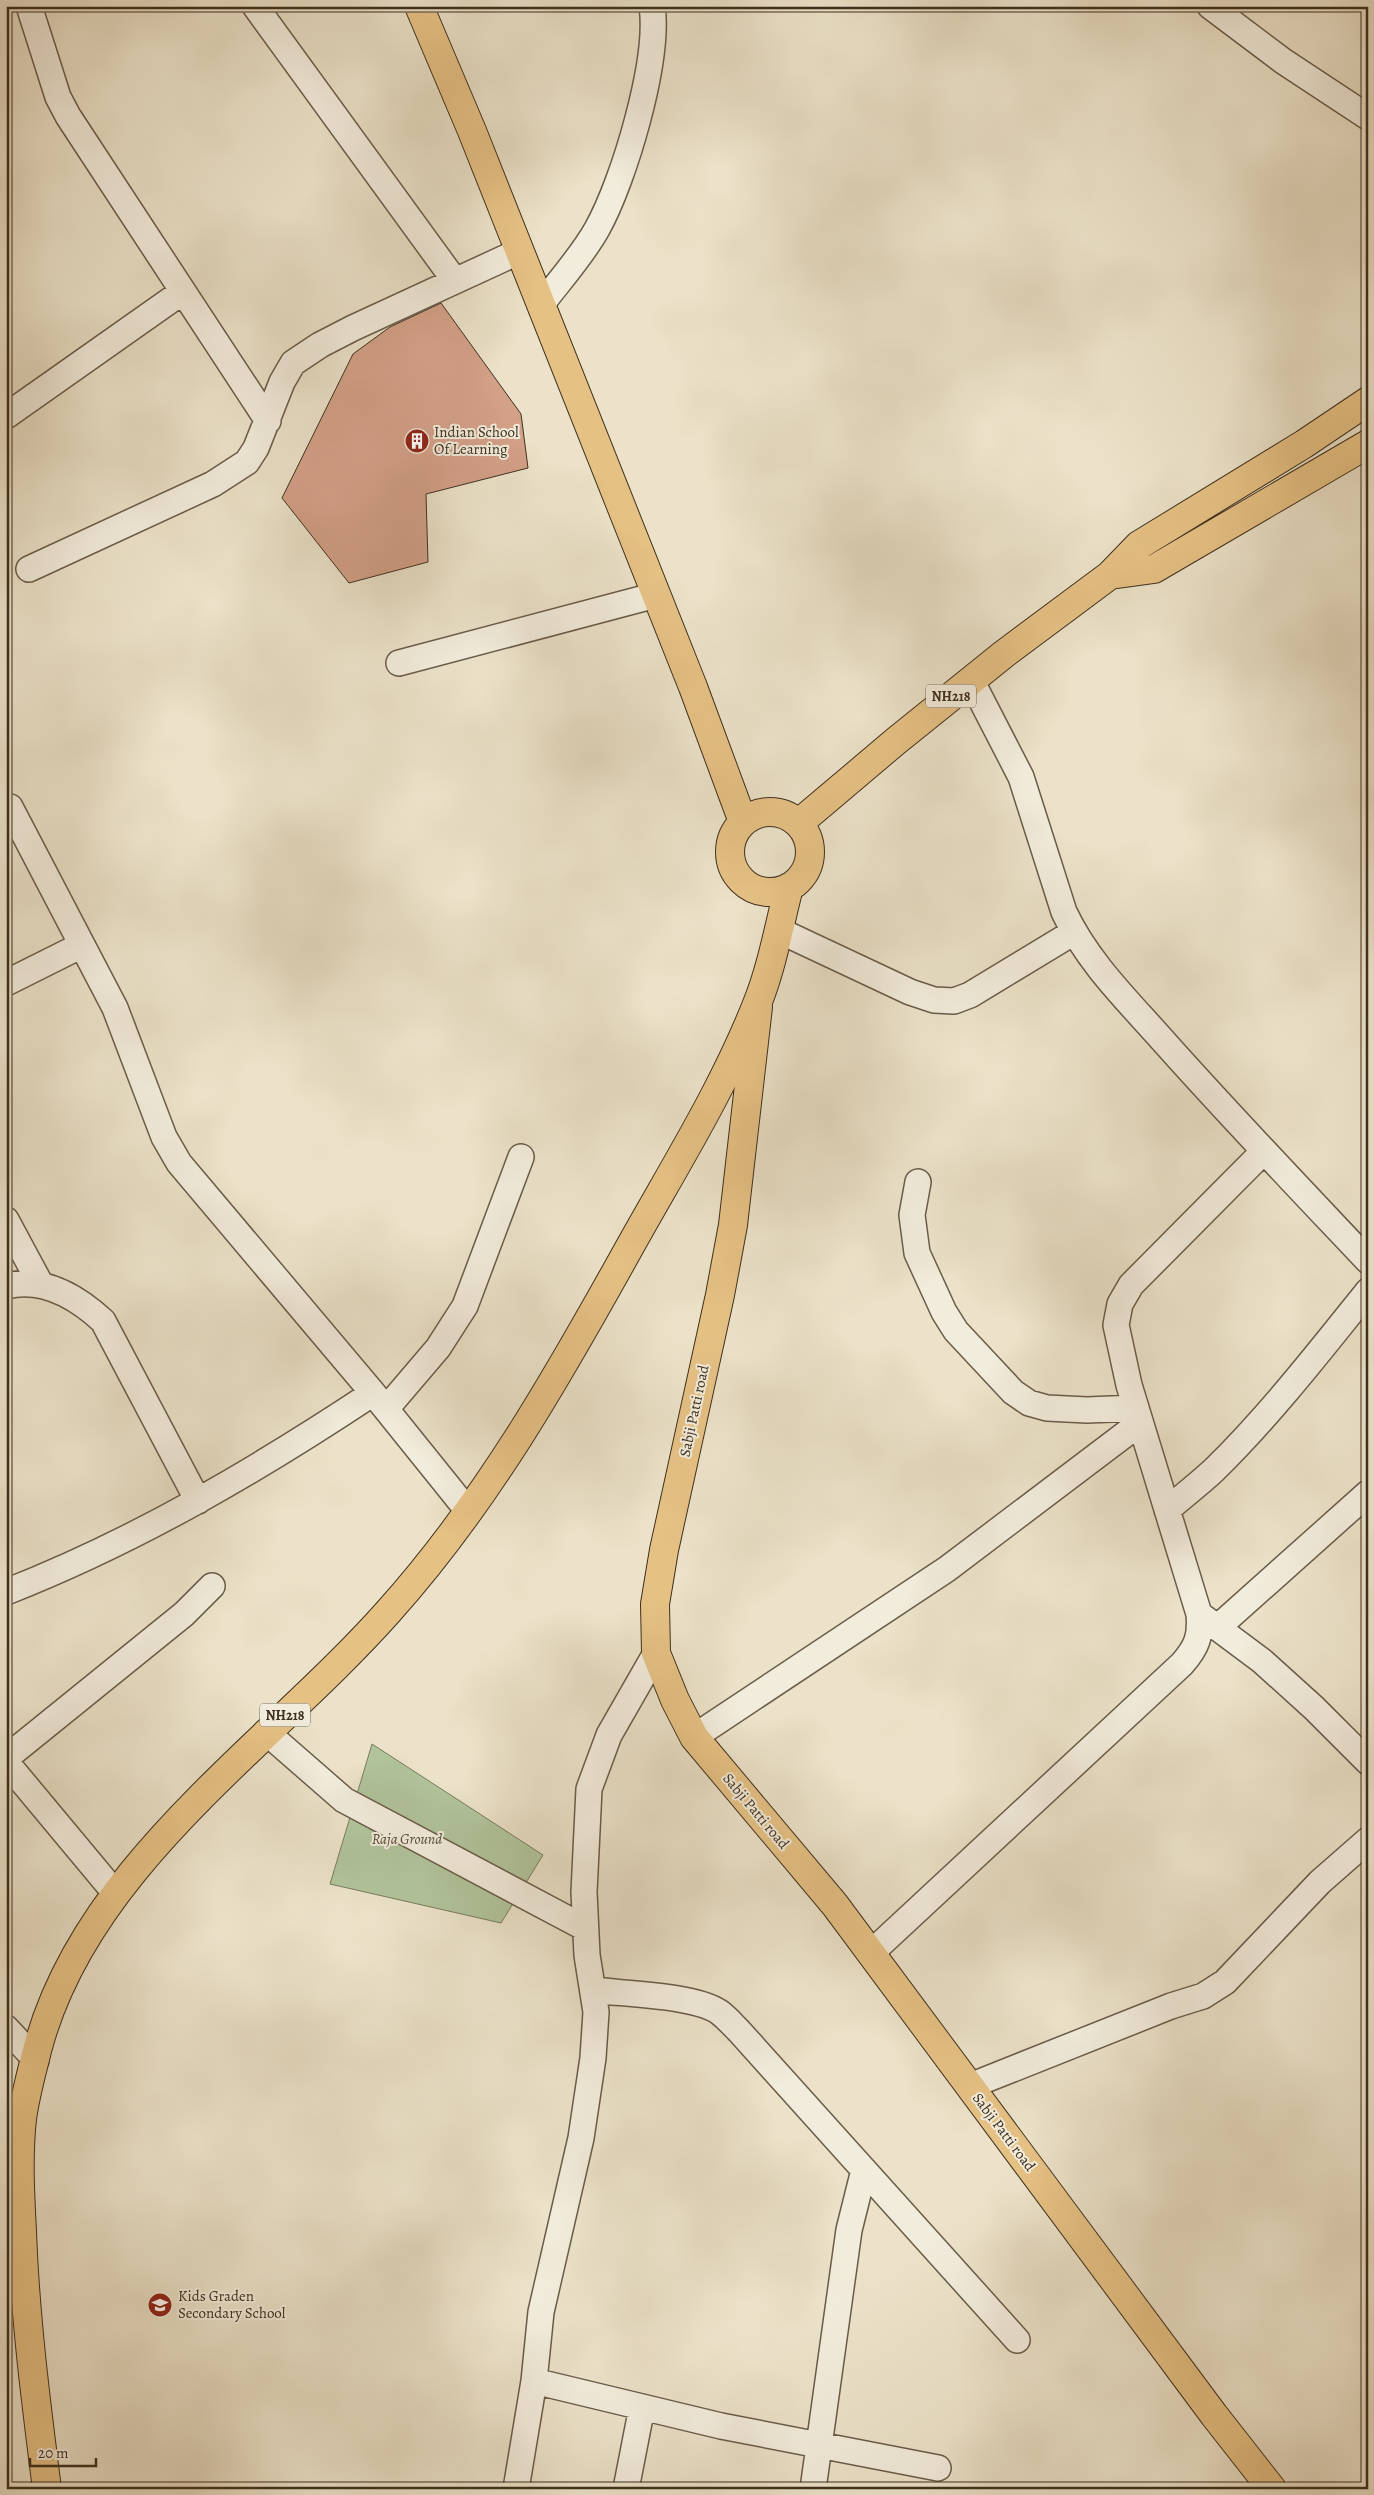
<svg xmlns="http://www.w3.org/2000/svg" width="1374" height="2495" viewBox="0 0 1374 2495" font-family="Alegreya,serif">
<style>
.green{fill:#b1c49c;stroke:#787a5d}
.building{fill:#d3a088;stroke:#3e2f1e}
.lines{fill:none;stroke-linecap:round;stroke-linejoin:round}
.minor-casing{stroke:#695c49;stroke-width:28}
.major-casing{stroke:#3e2f1e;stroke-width:30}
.highway-casing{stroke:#3e2f1e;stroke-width:30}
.minor{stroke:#f2ecdc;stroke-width:25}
.major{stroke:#e6c184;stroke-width:28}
.highway{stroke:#e6c184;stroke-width:28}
.labels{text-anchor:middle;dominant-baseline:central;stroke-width:4;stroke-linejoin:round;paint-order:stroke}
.shield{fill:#f2ecdc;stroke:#746857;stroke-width:1}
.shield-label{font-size:14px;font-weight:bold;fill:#3e2f1e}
.poi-label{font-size:15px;fill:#3e2f1e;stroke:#f2ecdc;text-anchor:start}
.street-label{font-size:15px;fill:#3e2f1e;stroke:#f2ecdc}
.park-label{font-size:15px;font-style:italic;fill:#554d37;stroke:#f2ecdc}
</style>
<rect width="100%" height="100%" fill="#ebe2c9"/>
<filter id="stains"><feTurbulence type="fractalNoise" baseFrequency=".004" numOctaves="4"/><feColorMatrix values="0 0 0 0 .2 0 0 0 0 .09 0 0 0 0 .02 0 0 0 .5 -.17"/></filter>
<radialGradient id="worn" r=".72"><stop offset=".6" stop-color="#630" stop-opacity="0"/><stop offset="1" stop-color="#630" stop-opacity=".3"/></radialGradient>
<path class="green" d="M372 1744 543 1855 501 1923 330 1884Z"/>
<path class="building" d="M441 303 521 414 528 468 426 494 428 562 349 583 282 498 353 354 390 327Z"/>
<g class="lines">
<defs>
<path id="minor" d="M29 6 58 97 68 116 268 421
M255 6 455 281
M1210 6 1283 61 1368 117
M541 305C559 281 582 256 597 229 624 181 660 60 652 6
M6 416 182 292
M29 569 213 484 247 462 256 448 282 382 293 363 320 345 353 328 520 251
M399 663 656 595
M971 680 1021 777 1064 912C1088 963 1129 1002 1166 1044 1232 1118 1300 1189 1368 1261
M10 807 115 1008 164 1137 179 1163 373 1393 468 1511
M778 930 910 992 934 1000 954 1001 970 995 1074 932
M6 983 82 945
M918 1182 912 1215 917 1253 944 1312 956 1331 1013 1392 1029 1403 1047 1408 1087 1410 1136 1408
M6 1220 41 1285
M6 1286C43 1277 77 1297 103 1321L198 1501
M386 1409 438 1348 465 1306 521 1157
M1167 1510C1182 1497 1199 1484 1214 1470 1270 1415 1319 1352 1368 1291
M6 1592C136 1541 257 1470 373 1393
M1199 1614 1262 1661 1314 1708 1368 1762
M1217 1628 1368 1493
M266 1732 344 1800 585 1928
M694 1737 947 1569 1140 1423
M6 1758 184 1614 212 1586
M6 1762 116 1894
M871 1953 1182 1664C1197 1647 1201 1636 1199 1614L1129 1385 1116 1325 1120 1304 1131 1285 1264 1151
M593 1990C624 1994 694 1995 719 2012 726 2017 733 2025 739 2031L1017 2340
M6 2028 36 2060
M970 2086 1171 2006 1203 1996 1225 1982 1320 1882 1368 1840
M534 2381 721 2426 938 2468
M516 2489 534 2381 541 2312 581 2138 593 2058 596 2012 587 1955 584 1892 589 1789 609 1735 656 1653
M626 2489 642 2407
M813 2489 849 2230 864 2170"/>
<path id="major" d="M419 6 472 131 693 687 743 822
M758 1007 733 1225 720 1295 664 1550 655 1604 656 1653 675 1700 694 1737 835 1905 1214 2415 1272 2489"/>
<path id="highway" d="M1110 575 1154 569 1368 444
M730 852a40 40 0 1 1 80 0a40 40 0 1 1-80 0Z
M799 823 896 741 1004 654 1110 575 1139 545 1304 444 1368 401
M47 2489C36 2403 25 2317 22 2231 20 2194 18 2156 22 2119 25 2096 32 2070 38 2047 87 1865 269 1746 388 1612 486 1503 558 1376 628 1250 673 1169 723 1090 757 1004 772 967 779 926 789 887"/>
</defs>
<use href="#minor" class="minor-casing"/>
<use href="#major" class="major-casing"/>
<use href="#highway" class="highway-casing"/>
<use href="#minor" class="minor"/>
<use href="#major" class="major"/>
<use href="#highway" class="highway"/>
</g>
<defs>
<symbol id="building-disc" viewBox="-11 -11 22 22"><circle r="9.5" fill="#8f2418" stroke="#f2ecdc"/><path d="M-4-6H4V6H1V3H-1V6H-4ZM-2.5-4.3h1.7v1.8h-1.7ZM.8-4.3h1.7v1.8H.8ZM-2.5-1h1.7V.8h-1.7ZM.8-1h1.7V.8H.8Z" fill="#fff"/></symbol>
<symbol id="school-disc" viewBox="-11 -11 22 22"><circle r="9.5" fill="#8f2418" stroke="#f2ecdc"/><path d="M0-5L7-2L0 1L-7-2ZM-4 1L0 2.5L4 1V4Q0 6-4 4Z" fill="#fff"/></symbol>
</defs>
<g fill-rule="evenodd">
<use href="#building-disc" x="403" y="427" width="28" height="28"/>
<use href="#school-disc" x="146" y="2291" width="28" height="28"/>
</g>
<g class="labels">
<g class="shield">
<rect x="926" y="684.5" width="50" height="23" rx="4"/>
<rect x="260" y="1703.5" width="50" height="23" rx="4"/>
</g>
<g class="shield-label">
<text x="951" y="696">NH218</text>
<text x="285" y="1715">NH218</text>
</g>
<g class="poi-label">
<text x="434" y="432">Indian School<tspan x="434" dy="17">Of Learning</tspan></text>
<text x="178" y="2296">Kids Graden<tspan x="178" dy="17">Secondary School</tspan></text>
</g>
<g class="street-label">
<text transform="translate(694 1411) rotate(-78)">Sabji Patti road</text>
<text transform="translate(756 1811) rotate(50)">Sabji Patti road</text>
<text transform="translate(1004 2132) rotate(53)">Sabji Patti road</text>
</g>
<g class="park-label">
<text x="407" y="1839">Raja Ground</text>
</g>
</g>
<rect width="1374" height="2495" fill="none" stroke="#ebe2c9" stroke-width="25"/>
<rect x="8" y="8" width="1359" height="2480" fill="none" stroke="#3e2f1e" stroke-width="2.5"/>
<rect x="12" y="12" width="1349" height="2470" fill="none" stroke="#3e2f1e"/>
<path d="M30 2458v8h66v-8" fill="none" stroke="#3e2f1e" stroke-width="2.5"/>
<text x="38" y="2458" font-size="15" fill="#3e2f1e" stroke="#f2ecdc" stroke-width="4" paint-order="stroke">20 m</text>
<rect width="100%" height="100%" filter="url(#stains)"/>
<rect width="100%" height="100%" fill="url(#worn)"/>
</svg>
